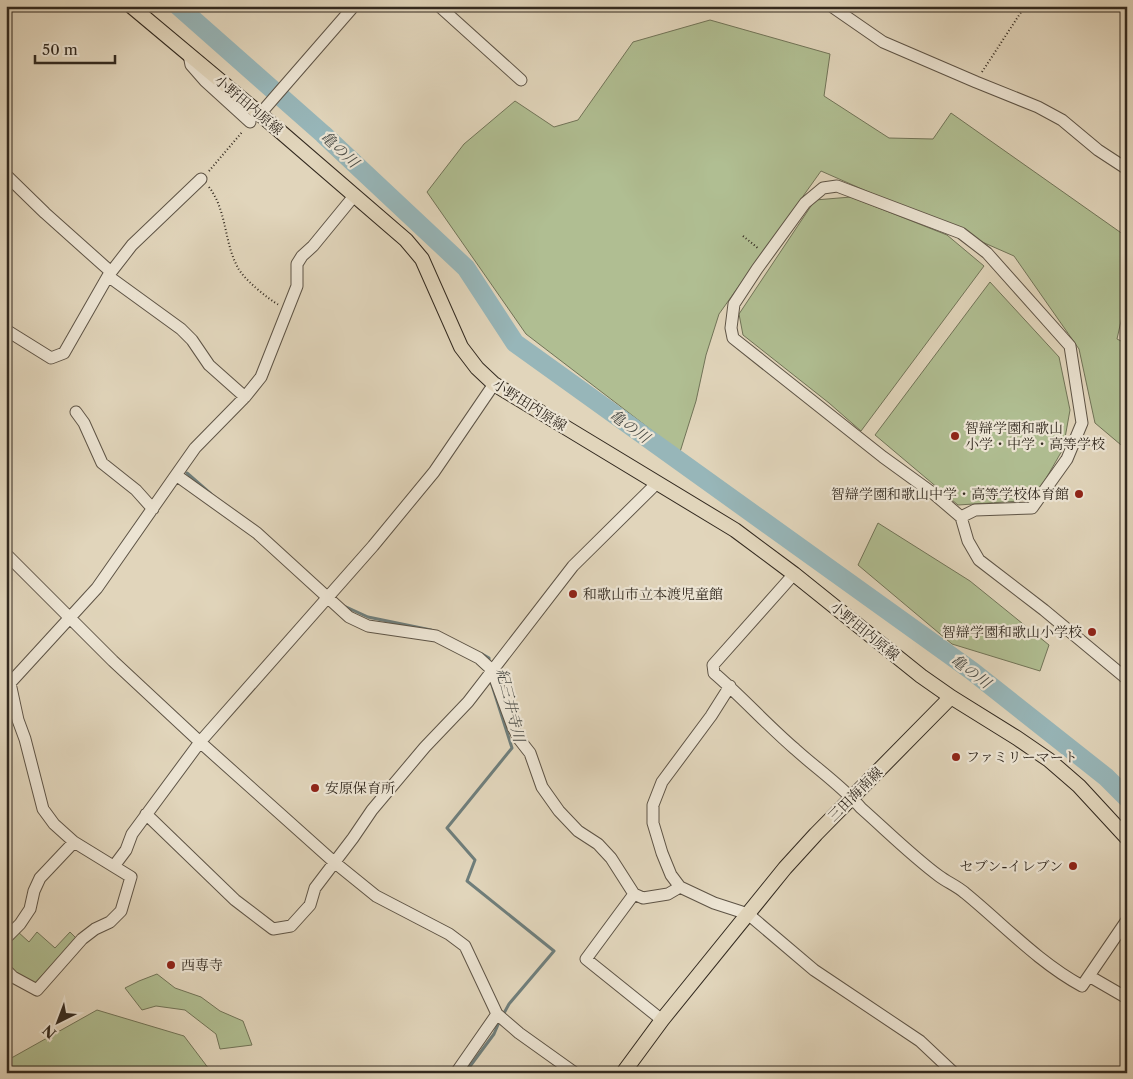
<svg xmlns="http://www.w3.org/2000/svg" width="1133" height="1079" viewBox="0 0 1133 1079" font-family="'Libre Caslon Text','Noto Serif JP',serif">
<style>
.green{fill:#b0be92;stroke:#717458}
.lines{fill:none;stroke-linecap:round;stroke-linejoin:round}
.stream{stroke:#6f7e7b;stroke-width:3}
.river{stroke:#97b6b9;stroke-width:19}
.minor-casing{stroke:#5e5446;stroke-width:13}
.major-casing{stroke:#32291f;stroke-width:16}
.path{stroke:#32291f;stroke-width:2;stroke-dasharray:1 2.5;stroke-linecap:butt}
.minor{stroke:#ece4d3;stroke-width:11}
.major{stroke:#e1d5bb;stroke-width:14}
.poi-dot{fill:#8f2418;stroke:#ece4d3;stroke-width:2}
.labels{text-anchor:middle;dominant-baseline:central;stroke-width:4.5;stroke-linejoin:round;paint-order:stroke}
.street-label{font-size:14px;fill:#32291f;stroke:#ece4d3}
.poi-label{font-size:14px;fill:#32291f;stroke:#ece4d3;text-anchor:start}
.water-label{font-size:15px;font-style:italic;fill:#4b4c46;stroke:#ece4d3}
</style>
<rect width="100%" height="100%" fill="#e1d5bb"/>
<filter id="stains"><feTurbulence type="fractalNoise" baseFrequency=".004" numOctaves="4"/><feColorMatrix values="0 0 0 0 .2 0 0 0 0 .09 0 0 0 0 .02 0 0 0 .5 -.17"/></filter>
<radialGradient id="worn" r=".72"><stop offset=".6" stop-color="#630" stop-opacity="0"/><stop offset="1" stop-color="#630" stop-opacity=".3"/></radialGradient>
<path class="green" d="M710 20 830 54 824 96 889 138 933 139 951 113 1127 237V294L1117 339 1127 344V450L1095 423 1079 349 1014 256 821 171 719 314 706 355 696 401 680 452 526 334 427 192 464 144 515 101 554 127 578 120 633 42Z
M851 197 947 235 984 266 861 431 829 403 743 335 739 314 815 200Z
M990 282 1059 357 1070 410 1063 449 1037 494 1020 501 958 505 875 435Z
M878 523 970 581 1049 645 1040 671 952 644 858 565Z
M17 931 29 942 37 932 55 948 70 932 76 938 34 984 22 978 6 964V944Z
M157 974 175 988 201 997 220 1011 243 1021 252 1045 220 1049 216 1034 185 1010 156 1006 142 1010 125 988 139 981Z
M97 1010 184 1036 212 1073H6V1061Z"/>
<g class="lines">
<path class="stream" d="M187 473 211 494
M344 606 368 617 431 630
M482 654 489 658V663
M491 682 512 748 447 828 475 860 467 881 554 951 509 1004 503 1015
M465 1073 494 1034 500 1020"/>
<path class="river" d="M178 6 323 134 466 268 515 343 972 671 1106 777 1127 798"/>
<defs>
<path id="minor" d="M439 6 521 80
M831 6 883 42 976 82 1038 107 1062 120 1098 150 1127 169
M189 55 191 65 205 81 250 122
M260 114 354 6
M6 175 45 213 111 272
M354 196 313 246 302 256 297 264V286L261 377 245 397 195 448 176 475 257 533 349 617 368 626 436 636 479 658 492 670 513 727 519 739 530 753 542 787 559 811 578 831 598 844 611 858 634 894 643 898 668 894 680 887
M108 276 181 329 192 340 209 365 245 397
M6 330 51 358 64 353 108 276 132 245 201 179
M76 412 84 423 102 463 136 490 153 509
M961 517 975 510 1032 508 1067 459 1082 423 1070 346 987 253 961 233 837 186 823 188 805 203 757 269 734 304 731 328 733 338 883 457 934 494 961 517 968 541 979 560 1044 610 1127 679
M6 554 113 661 200 742 334 862 376 896 449 934 465 946 497 1014 519 1033 575 1073
M794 574 713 665 714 673C742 697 767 725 795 749 817 769 842 786 861 808 887 831 912 856 939 876 947 882 957 886 965 893 1003 924 1038 962 1082 986L1127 920
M730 686 711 716 662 782 653 805V823L662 853 671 875 680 887 714 903 748 914 814 970 920 1041 954 1073
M146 814 235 900 273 929 291 926 310 905 315 888 353 838 372 810 425 747 468 702 573 566 657 483
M74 842 54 824 43 809 25 739 18 720 10 683 97 588 176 475
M114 866 126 850 132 834 200 742 373 546 434 472 494 384
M634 894 586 959 662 1020
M6 938 20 924 30 909 34 891 40 878 74 842 131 877 121 911 110 922 95 929 82 939 37 990 13 977 6 970
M1089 976 1127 998
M456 1073 497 1014"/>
<path id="major" d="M131 6 260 114 406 240 422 259 461 347 477 368 494 384 735 530 794 574 921 676 951 697 1017 738 1049 760 1079 786 1127 838
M623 1073 662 1020 785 868 816 834 951 697"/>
</defs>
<use href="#minor" class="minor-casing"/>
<use href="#major" class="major-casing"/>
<path class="path" d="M982 72 1025 6
M209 171 243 131
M209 187C227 211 224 241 237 266 242 278 268 299 279 305
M743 236 759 249"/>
<use href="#minor" class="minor"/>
<use href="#major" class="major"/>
</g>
<g class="poi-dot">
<circle cx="955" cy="436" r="5"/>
<circle cx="1079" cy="494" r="5"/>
<circle cx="573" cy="594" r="5"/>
<circle cx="1092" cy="632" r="5"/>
<circle cx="956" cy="757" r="5"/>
<circle cx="315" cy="788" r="5"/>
<circle cx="1073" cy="866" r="5"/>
<circle cx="171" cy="965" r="5"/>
</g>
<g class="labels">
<g class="street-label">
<text transform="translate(249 105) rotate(40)">小野田内原線</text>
<text transform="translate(530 405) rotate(32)">小野田内原線</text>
<text transform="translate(865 631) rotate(39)">小野田内原線</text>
<text transform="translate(855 794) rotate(-45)">三田海南線</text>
</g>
<g class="poi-label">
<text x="965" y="428">智辯学園和歌山<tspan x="965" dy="16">小学・中学・高等学校</tspan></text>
<text x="1069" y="494" text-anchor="end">智辯学園和歌山中学・高等学校体育館</text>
<text x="583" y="594">和歌山市立本渡児童館</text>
<text x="1082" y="632" text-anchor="end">智辯学園和歌山小学校</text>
<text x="966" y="757">ファミリーマート</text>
<text x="325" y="788">安原保育所</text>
<text x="1063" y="866" text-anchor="end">セブン-イレブン</text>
<text x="181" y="965">西専寺</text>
</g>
<g class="water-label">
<text transform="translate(340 149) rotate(43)">亀の川</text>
<text transform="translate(630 426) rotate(36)">亀の川</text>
<text transform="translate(971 671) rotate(37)">亀の川</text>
<text transform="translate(511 705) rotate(76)">紀三井寺川</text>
</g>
</g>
<rect width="1133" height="1079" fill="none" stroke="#e1d5bb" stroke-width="25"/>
<rect x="8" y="8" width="1118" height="1064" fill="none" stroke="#32291f" stroke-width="2.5"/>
<rect x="12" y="12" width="1108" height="1054" fill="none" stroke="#32291f"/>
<g transform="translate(58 1022) rotate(222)" stroke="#ece4d3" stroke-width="4" paint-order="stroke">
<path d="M0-4L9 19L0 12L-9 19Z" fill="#32291f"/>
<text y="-8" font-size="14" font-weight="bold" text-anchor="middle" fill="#32291f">N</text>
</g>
<path d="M35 55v8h80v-8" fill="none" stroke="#32291f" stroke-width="2.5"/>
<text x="42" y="55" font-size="15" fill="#32291f" stroke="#ece4d3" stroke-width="4" paint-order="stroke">50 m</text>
<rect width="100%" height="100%" filter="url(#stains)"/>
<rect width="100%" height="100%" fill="url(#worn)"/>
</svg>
